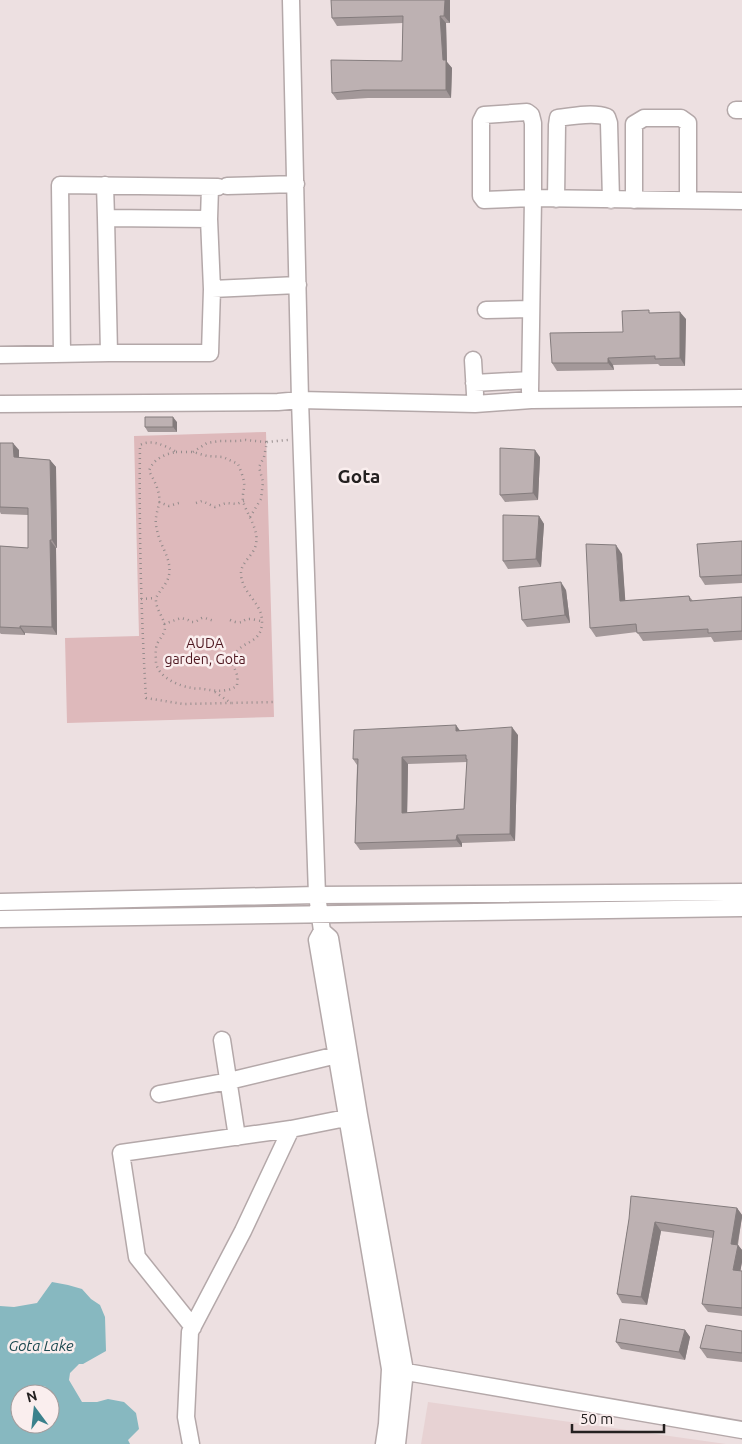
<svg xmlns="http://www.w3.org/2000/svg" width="742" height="1444" viewBox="0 0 742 1444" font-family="Ubuntu,sans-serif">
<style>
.built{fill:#e7d2d3}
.green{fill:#deb9bb}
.water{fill:#87b8c0;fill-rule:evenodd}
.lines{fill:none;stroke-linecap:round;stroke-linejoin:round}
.minor-casing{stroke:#b4a8a9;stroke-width:19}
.path{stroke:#958c8c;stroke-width:2.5;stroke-dasharray:1 4;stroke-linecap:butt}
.minor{stroke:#fff;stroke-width:16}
.wall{fill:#a39899;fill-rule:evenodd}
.shaded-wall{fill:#847c7d}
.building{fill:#bdb1b2;stroke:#847c7d;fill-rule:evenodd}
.labels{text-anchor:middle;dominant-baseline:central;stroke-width:5;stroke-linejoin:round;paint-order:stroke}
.park-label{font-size:14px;fill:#4e1720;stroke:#faeeee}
.water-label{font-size:15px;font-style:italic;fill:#1b484f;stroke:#faeeee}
.district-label{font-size:19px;font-weight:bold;fill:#242020;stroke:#faeeee}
</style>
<rect width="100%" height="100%" fill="#ede0e1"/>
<path class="built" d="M428 1402 726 1444H421Z"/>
<path class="green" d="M266 432 274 717 67 723 65 638 139 636 134 436Z"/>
<path class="water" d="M52 1282 68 1285 82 1289 91 1299 100 1305 105 1317 106 1351 83 1364H79L70 1373 69 1380 82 1402H97L108 1399 124 1402 136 1413 139 1429 128 1440 130 1444H0V1306L14 1307 37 1303ZM20 1394H50V1424H20Z"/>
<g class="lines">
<defs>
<path id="minor" d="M291 0 300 400 317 895 322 931 317 940 390 1369 387 1424 384 1444
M736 110H742
M527 112 531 115 533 123V198L484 200 481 196V121L484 115Z
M105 185 106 218
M227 186 296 184
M556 199 557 125 558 118C572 116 594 112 607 117L609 123 611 200
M634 200V124L644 118H681L688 123V200
M209 219 210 187
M212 289 209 219 106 218 109 353H210L212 289 298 285
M486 310 531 309
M62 354 60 185 218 187
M0 355 109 353
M473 360 475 394
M474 383 530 380
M531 400 530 391 533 198 742 201
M0 404 278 402 300 400 475 404 531 400 742 398
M0 902 317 895 742 892
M0 919 742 908
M322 931 330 938 359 1115 405 1371 397 1444
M222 1040 237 1137
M159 1094 229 1081 337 1055
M193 1327 137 1257 121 1153 291 1129 356 1116
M395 1370 742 1430
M191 1444 186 1417 190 1332 243 1231 291 1129"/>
</defs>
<use href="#minor" class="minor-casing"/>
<path class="path" d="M175 451C163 445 152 439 140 445 139 530 141 614 146 698L183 704 231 703
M176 452H193L207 456 223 457 238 464C240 469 243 476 244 482 245 488 242 494 243 501 247 515 259 529 256 544 254 556 240 562 241 575 243 595 263 603 262 623 261 645 241 640 234 656 231 664 235 668 237 675 238 678 237 683 237 686 233 688 230 690 226 690 218 692 211 690 203 689 200 688 196 689 192 688 179 686 159 678 156 663 156 658 155 650 157 644 160 638 165 634 165 627 164 617 155 609 156 598 159 591 168 583 169 575 172 560 161 547 158 534 154 520 156 517 159 504 161 492 154 480 149 471 153 459 165 454 176 452Z
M193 452 207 443 220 441H237L246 440 266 442
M159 502 169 506 179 503
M196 503 202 501 215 507 226 503 237 504 244 501
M250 517 261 499 263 482 259 467 264 457 267 442 288 440
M141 599 156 598
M230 620C244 626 241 619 250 619 254 619 259 621 262 621
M164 624 181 618 188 620 191 622H195L202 618H205L214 621
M215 692 231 703 274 702"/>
<use href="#minor" class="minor"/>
</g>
<path class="wall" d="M331 0H450V23H446L447 62 452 68 451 98H368L337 100 332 93 402 61 403 23 337 26 332 18Z
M651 313 686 319 685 366H660L658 364 613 365 614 370 557 371 552 363 623 332Z
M177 422V432H148L145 427Z
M0 443 19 450V458L50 460 56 467 57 548H56L57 635 25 633V635L1 634 0 633V546L28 548V515L1 514 0 512Z
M540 457 538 500 505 502 500 495Z
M539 516 544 524 541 567 508 569 503 561Z
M742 541V583L705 585 700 577Z
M622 554 625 601 689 596 693 601 742 597V640L714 642 711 637 643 641 637 632 596 637 590 628Z
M566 590 570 623 527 627 522 620Z
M460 731 518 735 515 841 462 843V847L360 850 355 843 357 765 353 759ZM467 762 464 809 407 813 408 764Z
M737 1208 742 1215 738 1245 742 1250V1262L740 1271H742V1316L708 1312 702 1304 713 1238 661 1231 647 1305 622 1303 617 1294 629 1219Z
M685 1330 690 1337 685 1360 621 1349 616 1342Z
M742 1331V1362L707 1358 700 1348Z"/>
<path class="shaded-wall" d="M445 0H450V23L444 16Z
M440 16 446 23 447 62 452 68 451 98 446 90 443 60Z
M680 312 686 319 685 366 680 358Z
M608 358 613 365 614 370 608 363Z
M173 417 177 422V432L173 427Z
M13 443 19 450V465L14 457Z
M535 450 540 457 538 500 533 493Z
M50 460 56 467 57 548 52 540Z
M539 516 544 524 541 567 536 559Z
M50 540 56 548 57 635 52 627Z
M616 545 622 554 626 610 620 601Z
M561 582 566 590 570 623 565 615Z
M20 626 25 633V635L20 628Z
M456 725 461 732 456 731Z
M512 727 518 735 515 841 510 834Z
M402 757 408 764 407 821 402 813Z
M457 835 462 843V847L456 840Z
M737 1208 742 1215V1218L736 1252 731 1244Z
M655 1222 661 1231 647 1305 641 1297Z
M738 1245 742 1250V1262L739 1279 733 1270Z
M685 1330 690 1337 685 1360 679 1352Z"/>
<path class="building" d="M331 0H445L444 16H440L443 60H446V90H363L332 93 331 60 402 61 403 16 332 18Z
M649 310V313L680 312V358L655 359V356L608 358V363H552L550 333 623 332 622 311Z
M145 417H173V427H145Z
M0 443H13L14 457 50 460 52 540H50L52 627 20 626V628L0 627V546L28 548V508L0 507Z
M500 448 535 450 533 493 500 495Z
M503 515 539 516 536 559 503 561Z
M742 541V575L700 577 697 544Z
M586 544 616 545 620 601 689 596 690 601 742 597V631L708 633V629L637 633 636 624 590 628Z
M561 582 565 615 522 620 519 587Z
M456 725V731L512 727 510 834 457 835 456 840 355 843 358 759H353L354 730ZM466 755V759H467L464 809 402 813V757Z
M631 1196 737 1208 731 1244 738 1245 733 1270 742 1271V1308L702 1304 714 1231 655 1222 641 1297 617 1294 629 1219Z
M620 1319 685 1330 679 1352 616 1342Z
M706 1325 742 1331V1353L700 1348Z"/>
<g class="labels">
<g class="park-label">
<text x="205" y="643">AUDA<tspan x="205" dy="16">garden, Gota</tspan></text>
</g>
<g class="water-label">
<text x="41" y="1345">Gota Lake</text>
</g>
<g class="district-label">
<text x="359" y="476">Gota</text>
</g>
</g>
<g transform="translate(35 1409) rotate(345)"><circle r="24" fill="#faeeee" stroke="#a49c9c"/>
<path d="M0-4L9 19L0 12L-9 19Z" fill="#3b818c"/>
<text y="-8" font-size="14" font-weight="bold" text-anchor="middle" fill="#242020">N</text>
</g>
<path d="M572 1424v8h92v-8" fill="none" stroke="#242020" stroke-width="2.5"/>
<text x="580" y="1424" font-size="15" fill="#242020" stroke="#faeeee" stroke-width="4" paint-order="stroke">50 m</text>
</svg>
